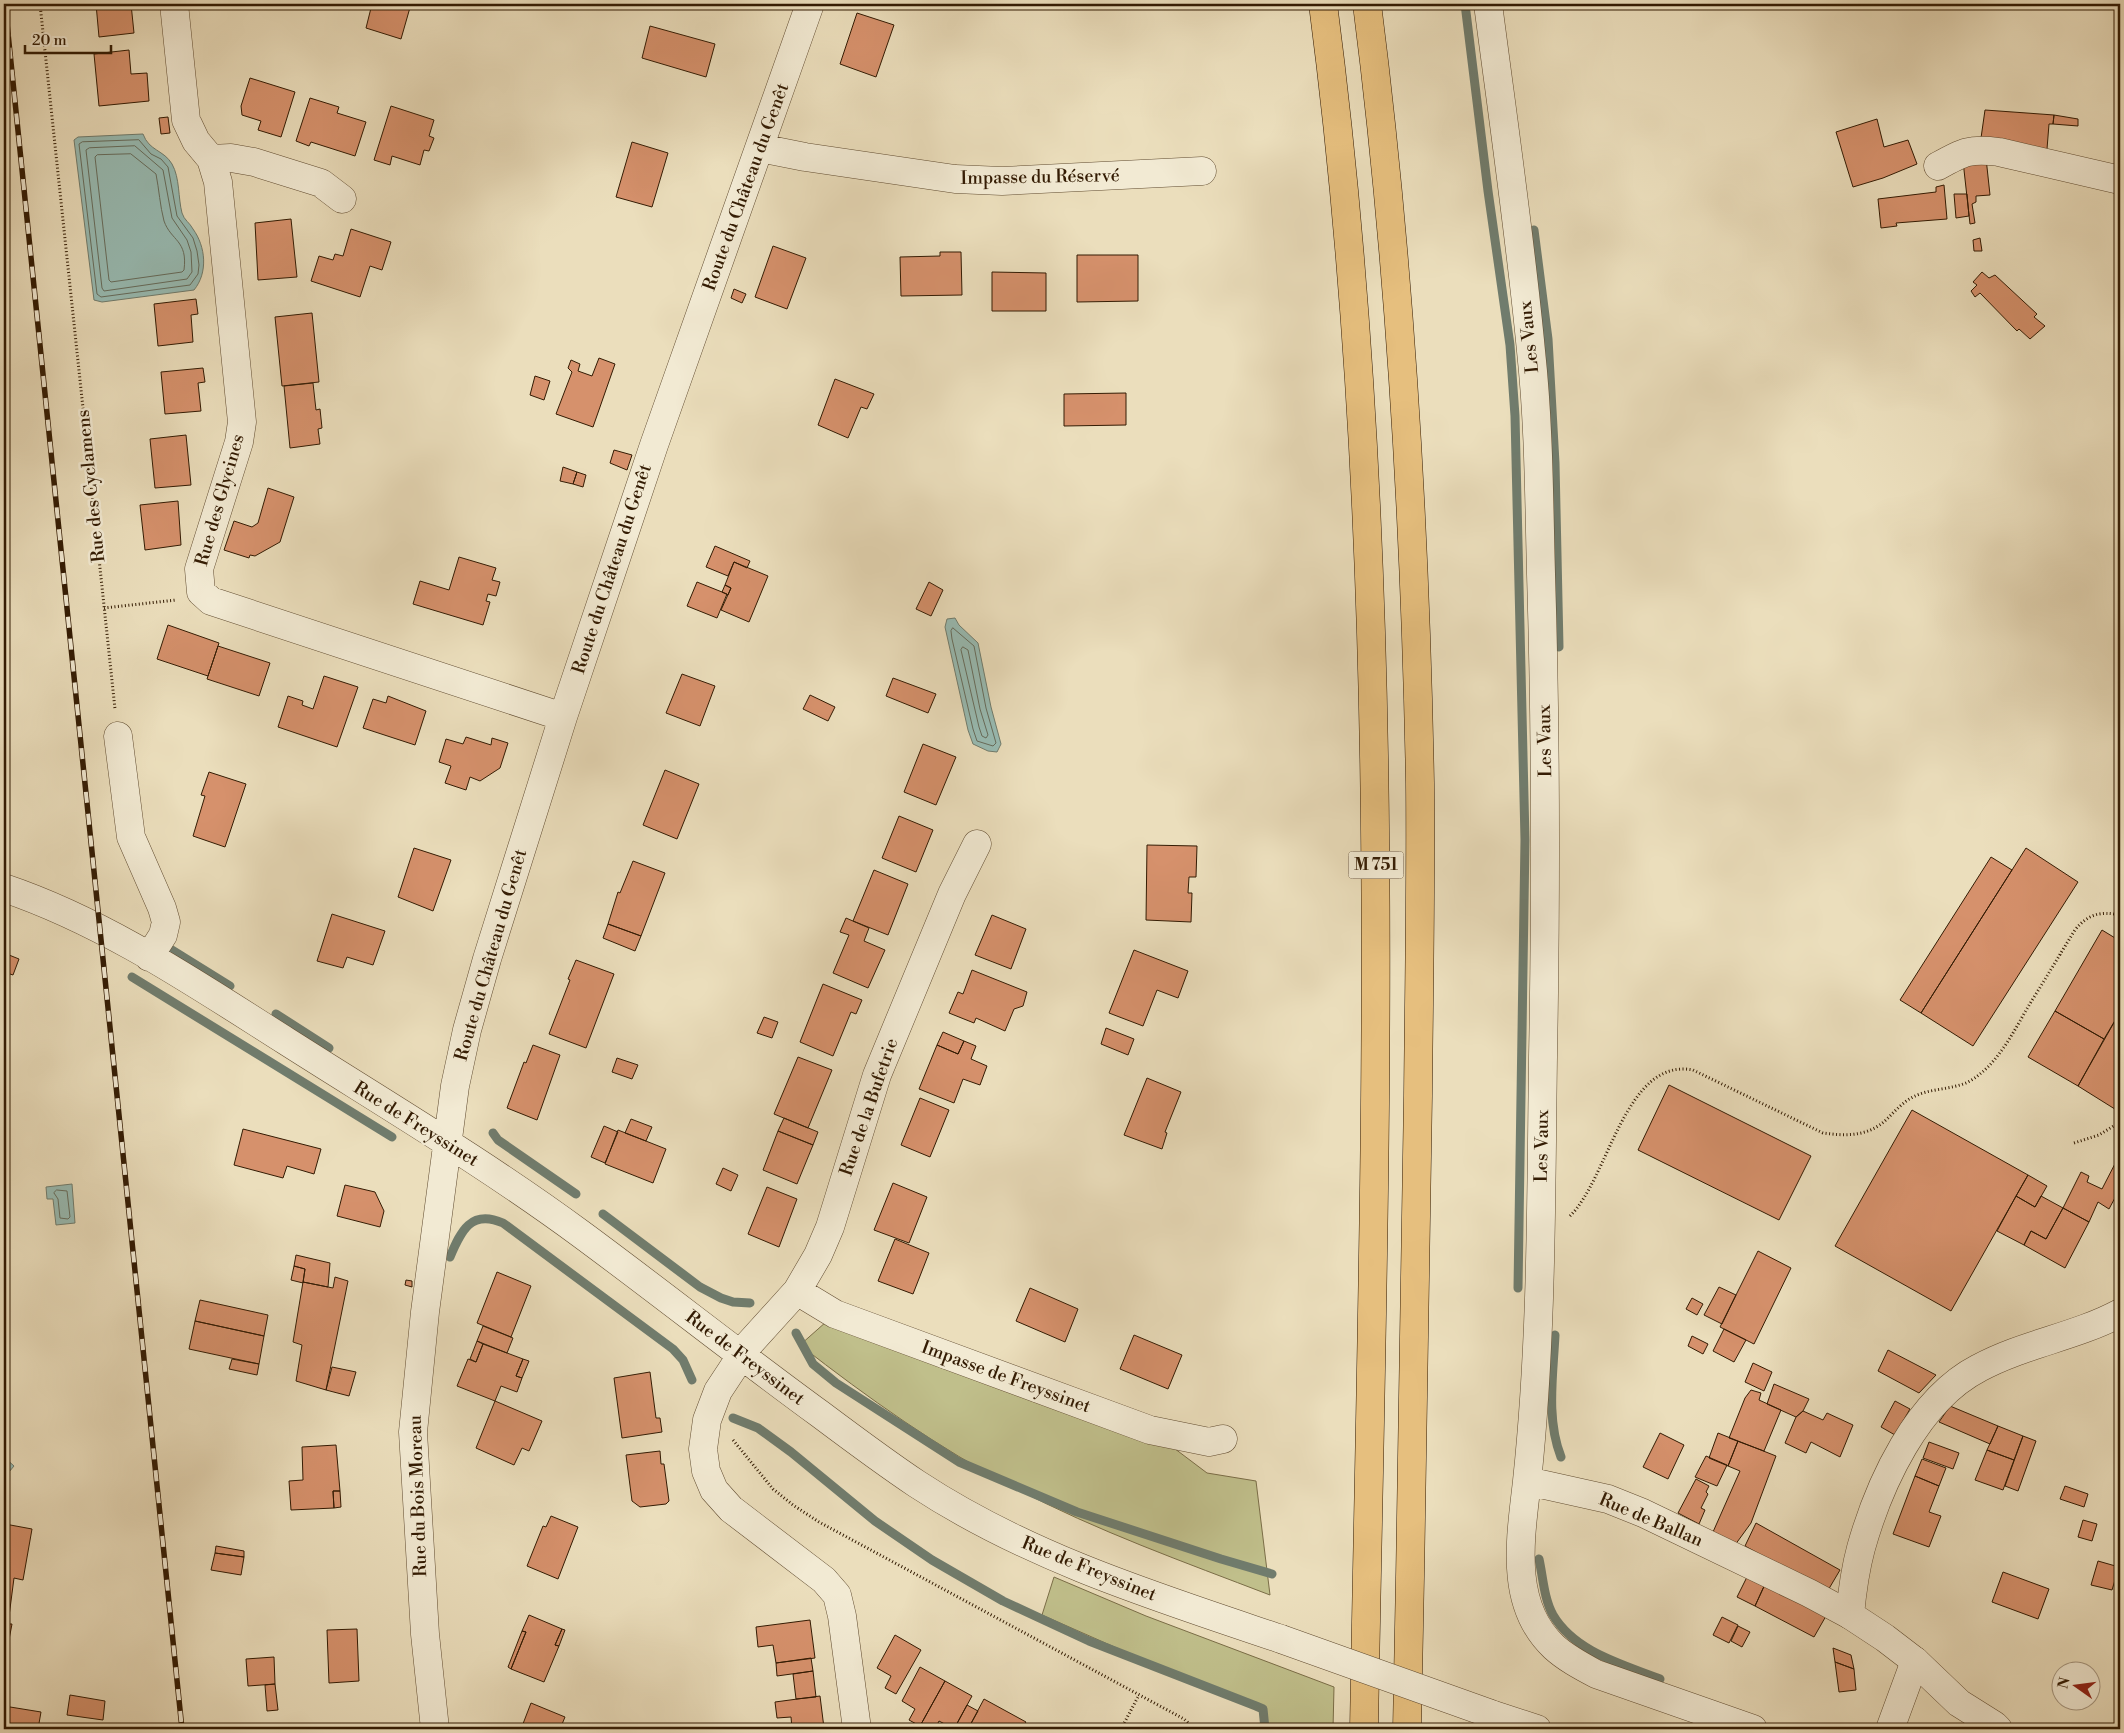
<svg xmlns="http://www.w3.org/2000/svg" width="2124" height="1733" viewBox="0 0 2124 1733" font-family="'Libre Bodoni',serif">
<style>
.green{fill:#c0bf8b;stroke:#7a6d47}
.water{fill:#98bcb4;stroke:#707c6d}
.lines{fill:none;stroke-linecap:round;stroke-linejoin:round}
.shore{stroke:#666c5c;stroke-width:1}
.stream{stroke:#707c6d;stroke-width:9}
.building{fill:#d6916c;stroke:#331b03}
.minor-casing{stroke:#614c31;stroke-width:29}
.tertiary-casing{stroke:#614c31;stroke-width:29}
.trunk-casing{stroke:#331b03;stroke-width:29}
.path{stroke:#331b03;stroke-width:3;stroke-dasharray:1 2.5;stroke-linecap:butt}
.minor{stroke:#f2ead3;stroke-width:28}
.tertiary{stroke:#f2ead3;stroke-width:28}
.trunk{stroke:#e6bf7e;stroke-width:28}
.rail-casing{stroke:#331b03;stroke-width:5.5}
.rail{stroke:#f2ead3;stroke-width:4;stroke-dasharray:11;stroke-linecap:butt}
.minor-bridge-casing{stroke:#614c31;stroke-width:29;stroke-linecap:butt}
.minor-bridge{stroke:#f2ead3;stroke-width:28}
.labels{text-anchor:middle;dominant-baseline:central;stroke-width:5;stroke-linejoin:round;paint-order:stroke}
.shield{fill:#f2ead3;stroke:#6c5941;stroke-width:1}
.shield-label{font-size:16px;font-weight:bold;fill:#331b03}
.street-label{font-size:18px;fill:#331b03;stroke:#f2ead3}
</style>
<rect width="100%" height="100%" fill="#ebdebc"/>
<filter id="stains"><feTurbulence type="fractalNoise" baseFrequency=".004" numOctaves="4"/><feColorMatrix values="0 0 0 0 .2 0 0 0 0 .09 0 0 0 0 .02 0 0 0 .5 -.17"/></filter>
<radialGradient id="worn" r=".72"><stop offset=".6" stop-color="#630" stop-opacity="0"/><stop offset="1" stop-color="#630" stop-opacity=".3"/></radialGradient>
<path class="green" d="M835 1314 1150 1430 1207 1473 1256 1481 1270 1595C1184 1562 1097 1531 1015 1488 938 1448 868 1398 800 1345Z
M1054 1577 1146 1616 1334 1687 1333 1729H1262L1264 1713 1042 1615Z"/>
<path class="water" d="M143 134C149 151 164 150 172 164 180 178 178 198 182 213 184 220 190 223 193 229 206 247 208 273 194 290L102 302 94 300 74 140 78 137Z
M955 618 959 625 978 643 991 707 1001 744 997 752 988 751 973 744 968 730 945 627 947 619Z
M72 1184 75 1223 56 1225 53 1199H47L46 1187Z
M4 1457 14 1466 4 1478Z"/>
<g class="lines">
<path class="shore" d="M139 140 151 154 161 159 168 167 177 216 193 238 197 251 199 265 198 274 190 285 101 297 97 294 79 144 82 142Z
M135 146 163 170 172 218 187 240 191 252 192 272 187 279 104 291 102 288 86 150 89 148Z
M131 154 156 174C159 189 160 206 164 221 171 241 188 240 184 270L182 272 111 282 109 280 95 157 97 155Z
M953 628 974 646 986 708 996 743 993 746 977 741 973 729 952 639 951 631Z
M963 647 968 650 980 709 988 735 986 738 982 736 979 727 961 650Z
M57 1190 67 1191 70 1217 68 1219 60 1218 58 1199 54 1193Z"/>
<path class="stream" d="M1465 4 1488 191 1510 345 1515 416 1525 840 1518 1288
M1534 230 1548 339 1555 463 1559 647
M172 950 230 986
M132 977 392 1137
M276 1014 329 1048
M493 1133 498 1140 576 1194
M603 1214 700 1287 721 1298 733 1302 750 1303
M450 1257C461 1231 471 1209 503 1223L673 1349 683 1360 692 1380
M796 1333 813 1364 836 1383 959 1462 1077 1512 1221 1559 1272 1574
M1555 1335C1553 1376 1546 1419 1561 1457
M733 1418 758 1428 791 1452 875 1521 932 1560 1003 1601 1089 1641 1256 1706 1263 1709 1265 1729
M1539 1559C1543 1577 1544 1599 1553 1615 1575 1652 1622 1664 1660 1679"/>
</g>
<path class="building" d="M96 4H131L134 33 99 37Z
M372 4H411L401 39 366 28Z
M857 13 894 25 876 77 840 64Z
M650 26 715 44 706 77 642 58Z
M129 50 131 74 147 73 149 101 99 106 94 54Z
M250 78 295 92 281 137 258 130 261 121 242 115 241 106Z
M310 98 339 107 337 113 366 122 355 156 311 142 309 146 296 141Z
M391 106 434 120 429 136 434 138 429 151 424 150 420 165 392 156 390 165 374 160Z
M1985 110 2054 115 2053 124H2049L2047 149 1981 138Z
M2054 115 2078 119V126L2053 124Z
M168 117 170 133 161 134 159 118Z
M1877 119 1884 147 1908 140 1917 164 1883 178 1853 187 1836 132Z
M632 142 668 153 652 207 616 197Z
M1986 158 1990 195 1976 196V202L1972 204 1975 223 1970 224 1963 161Z
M1944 185 1947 219 1896 223 1897 226 1881 228 1878 199 1936 192V187Z
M1954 194H1967L1969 216 1956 218Z
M291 219 297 277 258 280 255 223Z
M351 229 391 242 382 270 370 266 360 297 311 281 319 256 333 260 335 254 343 256Z
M1980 238 1982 251H1974L1973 240Z
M773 246 806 258 787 309 755 297Z
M940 252H961L962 295 901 296 900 257 940 256Z
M1077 255H1138V301L1077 302Z
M992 272 1046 273V311H992Z
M1982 272 1989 278 1995 275 2037 314 2034 317 2045 326 2030 339 2019 329 2017 331 1980 293 1975 297 1971 291 1977 285 1973 282Z
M734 289 746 294 742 303 731 298Z
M196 299 198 314 191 315 193 342 158 346 154 304Z
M312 313 319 382 282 386 275 317Z
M599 358 615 364 593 427 556 414 572 372 568 368 571 360 580 364 578 371 592 376Z
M203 368 205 382 198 383 201 411 165 414 161 372Z
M535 376 550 381 544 400 530 395Z
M835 379 874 394 867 409 861 407 848 438 818 425Z
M313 383 316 410 320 409 322 428 318 429 320 444 290 448 284 386Z
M1126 393V425L1064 426V394Z
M186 435 191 485 155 488 150 439Z
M614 450 632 455 627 470 610 463Z
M563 467 577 472 573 484 560 481Z
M577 472 586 475 583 487 573 484Z
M268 488 294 497 280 542 255 556 250 555 249 558 224 550 234 521 252 527 258 523Z
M178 501 181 545 145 550 140 505Z
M715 546 750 561 747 568 734 562 728 576 706 567Z
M459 557 496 568 492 580 500 582 496 596 488 594 486 601 490 602 483 625 413 604 420 581 449 590Z
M734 562 768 576 749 622 721 610 731 588 725 585Z
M697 582 727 594 717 618 687 606Z
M929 582 943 590 931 616 916 609Z
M725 585 731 588 728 595 722 592Z
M168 625 219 643 208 676 157 659Z
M218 646 270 663 259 696 207 679Z
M682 674 715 686 700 726 666 713Z
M324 676 358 687 337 747 278 727 288 696 303 701 302 705 313 709Z
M893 678 936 694 928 713 886 696Z
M810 695 835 707 828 721 803 709Z
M388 696 426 711 415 745 363 728 373 699 386 703Z
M466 737 491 745 492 738 508 743 500 768 480 781 470 777 466 790 445 783 451 766 439 762 446 739 463 744Z
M923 744 956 757 936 805 904 792Z
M665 770 699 784 677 839 643 825Z
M209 772 246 784 225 847 193 836 205 796 201 795Z
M899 816 933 830 916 872 882 858Z
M1147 845 1197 846 1196 877H1189L1188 893H1192L1191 922 1146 920Z
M414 848 451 860 433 911 398 897Z
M2026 848 2078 882 1973 1046 1921 1013Z
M1991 857 2012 870 1921 1013 1900 1000Z
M633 861 665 873 641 936 608 924 618 892 620 893Z
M874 870 908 884 888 935 853 921Z
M332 914 385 931 373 965 347 957 343 968 317 961Z
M992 915 1026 929 1011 969 975 955Z
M846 918 869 928 864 941 885 950 868 988 833 973 849 935 840 932Z
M608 924 641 936 635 951 603 938Z
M2102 930 2120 941V1012L2104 1039 2055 1011Z
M1134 950 1188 971 1178 998 1157 990 1143 1026 1109 1013Z
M4 953 19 959 13 975 4 972Z
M576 960 614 974 586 1048 549 1034 570 980 568 979Z
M972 970 1027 992 1023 1006 1014 1009 1005 1031 976 1018 974 1023 949 1013 958 992 963 994Z
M4 972 9 974 4 988Z
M823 984 862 1000 856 1014 851 1012 833 1056 800 1042Z
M2055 1011 2104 1039 2078 1086 2028 1057Z
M2120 1012V1107L2118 1111 2078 1086Z
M764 1017 778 1022 772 1038 757 1033Z
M1106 1028 1134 1039 1128 1055 1101 1044Z
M943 1032 964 1041 958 1054 937 1045Z
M964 1041 976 1046 971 1059 987 1066 980 1085 963 1079 954 1103 919 1089 937 1045 958 1054Z
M533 1045 560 1055 537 1120 507 1108 524 1062 526 1063Z
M798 1057 832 1070 808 1128 774 1114Z
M617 1058 638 1065 632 1079 612 1072Z
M1147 1078 1181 1092 1165 1132 1167 1133 1162 1149 1124 1135Z
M1669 1085 1811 1156 1779 1220 1638 1150Z
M920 1098 949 1110 930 1157 901 1145Z
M1912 1110 2028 1175 1951 1311 1835 1246Z
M784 1118 818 1132 813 1145 778 1131Z
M631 1119 652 1127 646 1141 625 1133Z
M604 1126 618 1132 605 1163 591 1157Z
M243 1129 321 1149 314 1174 287 1166 283 1178 234 1165Z
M618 1130 666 1149 653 1183 605 1164Z
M778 1131 813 1145 797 1184 763 1170Z
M2120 1154V1196L2117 1194 2109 1209 2098 1202 2089 1222 2063 1208 2081 1172 2089 1176 2087 1182 2102 1189Z
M723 1168 738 1175 731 1191 716 1184Z
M2028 1175 2047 1186 2035 1207 2016 1196Z
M893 1183 927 1197 909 1243 874 1230Z
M345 1185 375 1192 384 1211 380 1227 337 1216Z
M767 1187 797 1199 779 1247 748 1234Z
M2016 1196 2035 1207 2041 1196 2063 1208 2046 1239 2031 1231 2024 1245 1997 1231Z
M2063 1208 2089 1222 2065 1268 2024 1245 2031 1231 2046 1239Z
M895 1239 929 1253 913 1294 878 1281Z
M1758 1251 1791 1268 1754 1344 1720 1327Z
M296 1255 330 1263 328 1287 303 1282 305 1269 294 1266Z
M294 1266 305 1269 303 1283 291 1280Z
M497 1272 531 1286 511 1337 477 1323Z
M335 1277 348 1281 326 1390 296 1381 302 1345 293 1342 303 1282 333 1288Z
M406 1280 412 1281V1287L405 1285Z
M1719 1287 1736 1295 1722 1324 1704 1315Z
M1030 1288 1078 1309 1065 1342 1016 1321Z
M1692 1298 1703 1304 1697 1315 1686 1309Z
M200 1300 268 1315 264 1336 195 1321Z
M195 1321 264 1336 259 1364 189 1349Z
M483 1326 513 1338 507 1353 477 1341Z
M1724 1329 1746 1340 1734 1362 1713 1351Z
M1134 1335 1182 1355 1168 1389 1120 1369Z
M1692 1336 1708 1344 1703 1354 1688 1346Z
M477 1341 483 1344 476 1362 470 1359Z
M483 1344 523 1359 516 1376 522 1378 517 1392 501 1386 495 1401 457 1386 468 1359 476 1362Z
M1888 1350 1936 1375 1919 1393 1878 1371Z
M232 1359 259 1364 257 1375 229 1369Z
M523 1359 529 1361 522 1378 516 1376Z
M1753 1363 1772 1372 1764 1391 1745 1382Z
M332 1367 356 1372 349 1396 326 1390Z
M650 1372 656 1418H660L662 1432 622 1438 614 1378Z
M1774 1384 1809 1399 1803 1411 1796 1417 1767 1404Z
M1751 1390 1761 1393 1759 1400 1781 1410 1764 1451 1729 1438 1745 1398Z
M495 1401 542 1421 529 1451 522 1448 514 1465 476 1448Z
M1895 1401 1910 1409 1895 1435 1881 1427Z
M1950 1406 1998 1426 1990 1444 1939 1422Z
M1803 1411 1823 1420 1827 1413 1853 1425 1840 1457 1811 1442 1806 1453 1785 1443 1796 1417Z
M1998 1426 2023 1436 2014 1460 1987 1450Z
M1660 1433 1684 1445 1668 1479 1643 1467Z
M1718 1433 1738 1441 1728 1466 1709 1458Z
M2023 1436 2036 1441 2018 1491 2005 1486Z
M1738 1441 1776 1456 1751 1523 1735 1545 1713 1532 1740 1471 1728 1466Z
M1929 1442 1959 1453 1953 1469 1923 1458Z
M336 1445 340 1491H333L334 1508 291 1510 289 1481 303 1480 302 1447Z
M1987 1450 2014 1460 2003 1490 1975 1480Z
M660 1451 661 1464H664L669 1501 666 1504 640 1507 632 1501 626 1455Z
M1706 1456 1727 1465 1717 1486 1695 1477Z
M1922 1459 1946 1468 1939 1486 1915 1476Z
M1915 1476 1939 1486 1929 1512 1941 1516 1929 1547 1893 1534Z
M1696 1479 1709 1486 1706 1492 1708 1494 1701 1508 1705 1510 1699 1524 1678 1513Z
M2065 1486 2088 1494 2084 1507 2060 1499Z
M333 1491H340L341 1507 334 1508Z
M551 1516 578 1527 558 1579 527 1566 543 1526 546 1527Z
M2083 1520 2097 1524 2092 1541 2078 1537Z
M1756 1523 1840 1570 1827 1592 1745 1546Z
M5 1524 32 1529 23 1580 14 1578 8 1624H12L7 1650H4Z
M216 1546 244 1551V1557L215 1553Z
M215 1553 244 1557 241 1575 211 1570Z
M2098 1561 2119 1567 2112 1590 2091 1585Z
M2003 1572 2049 1589 2038 1619 1992 1602Z
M1749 1573 1766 1582 1755 1606 1737 1597Z
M1766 1582 1826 1616 1814 1637 1755 1606Z
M529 1615 562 1629 555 1645 559 1646 544 1682 511 1669 526 1632 522 1631Z
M1722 1617 1738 1625 1729 1643 1713 1635Z
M810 1620 815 1658 776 1663 773 1645 758 1647 756 1627Z
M1738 1626 1750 1632 1742 1647 1731 1641Z
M357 1629 359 1681 329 1683 327 1630Z
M562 1629 565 1630 559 1646 555 1645Z
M522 1631 526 1632 511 1669 508 1667Z
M895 1635 921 1650 896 1694 885 1688 891 1676 877 1668Z
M1833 1648 1851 1655 1854 1669 1835 1662Z
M274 1657 275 1684 248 1686 246 1659Z
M811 1658 813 1671 777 1676 776 1663Z
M1835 1662 1854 1669 1856 1690 1839 1692Z
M920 1667 945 1681 920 1726 909 1720 915 1709 902 1701Z
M813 1671 816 1697 796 1699 793 1674Z
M945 1681 972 1696 954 1729 939 1721 935 1729H927L920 1726Z
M275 1684 278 1710 267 1711 265 1685Z
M70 1695 105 1701 103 1720 67 1715Z
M820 1696 824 1728 792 1729 791 1717 777 1718 775 1702Z
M984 1699 1026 1722 1021 1729H968Z
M531 1703 565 1717 560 1729H521Z
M967 1705 978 1711 968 1729H954Z
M4 1706 41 1712 38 1729H4Z"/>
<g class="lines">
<defs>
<path id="minor" d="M174 4 186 120 196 141 211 159 218 182 242 422 239 442 199 569 201 592 211 601 563 717
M1488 4C1503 119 1520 235 1531 351 1539 425 1539 500 1541 574 1546 735 1546 896 1543 1057 1541 1199 1542 1340 1527 1481
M760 148 805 157 955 179 1002 181 1202 171
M211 159 231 158 254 162 321 183 342 199
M1938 166C1963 152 1970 148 1999 152L2120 180
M118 736 131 837 162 908 166 922 163 935 149 957
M4 888C105 922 196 984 286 1041 385 1104 486 1164 581 1234 661 1293 739 1355 820 1414 852 1438 884 1462 917 1484 1028 1557 1156 1597 1281 1639
M797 1291 835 1314 1150 1430 1209 1442 1223 1439
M1491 1714 1537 1729
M435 1729 425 1634 413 1432 425 1312 455 1086 467 1030 487 959 563 717 654 445 810 4
M857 1729 842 1616 837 1595 824 1580 731 1509 714 1490 706 1471 703 1449 707 1420 718 1391 749 1344 797 1291 818 1255 830 1227 877 1075 952 894 977 844
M1753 1729 1596 1674C1581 1666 1566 1658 1554 1647 1508 1604 1521 1536 1527 1481L1608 1499 1643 1513 1809 1593 1850 1615
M1890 1729 1915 1661"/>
<path id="tertiary" d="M1998 1729 1994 1725 1959 1703 1915 1661 1885 1638 1850 1615C1852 1593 1855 1570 1861 1548 1879 1484 1917 1400 1979 1368 2023 1344 2075 1337 2120 1313"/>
<path id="trunk" d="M1323 4C1398 576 1374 1154 1364 1729
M1367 4C1400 262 1415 522 1420 783 1421 887 1419 991 1418 1096 1416 1307 1411 1518 1407 1729"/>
</defs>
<use href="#minor" class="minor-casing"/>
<use href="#tertiary" class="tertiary-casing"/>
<use href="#trunk" class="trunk-casing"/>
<path class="path" d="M40 4 115 709
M104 608 176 600
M2074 1143 2099 1135 2120 1122
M1570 1216C1609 1178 1625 1057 1693 1070L1823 1133C1846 1136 1868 1137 1887 1119 1895 1111 1903 1102 1913 1097 1930 1088 1951 1090 1968 1082 1998 1066 2014 1030 2031 1002 2046 978 2060 954 2075 930 2088 914 2100 911 2120 915
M733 1440 773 1489 793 1505 819 1522 1184 1719 1195 1729
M1121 1729 1139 1695"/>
<use href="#minor" class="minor"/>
<use href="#tertiary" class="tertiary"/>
<use href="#trunk" class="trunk"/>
<defs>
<path id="rail" d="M5 4 182 1729"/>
</defs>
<use href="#rail" class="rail-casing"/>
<use href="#rail" class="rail"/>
<defs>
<path id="minor-bridge" d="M1281 1639 1491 1714"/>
</defs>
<use href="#minor-bridge" class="minor-bridge-casing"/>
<use href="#minor-bridge" class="minor-bridge"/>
</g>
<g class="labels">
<rect class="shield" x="1348.5" y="851.5" width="55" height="27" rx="4"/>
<g class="shield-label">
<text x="1376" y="865">M 751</text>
</g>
<g class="street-label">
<text transform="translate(1040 177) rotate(-1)">Impasse du Réservé</text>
<text transform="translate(746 187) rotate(-70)">Route du Château du Genêt</text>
<text transform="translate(1529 337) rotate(-96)">Les Vaux</text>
<text transform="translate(91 486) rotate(-96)">Rue des Cyclamens</text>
<text transform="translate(220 500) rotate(-74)">Rue des Glycines</text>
<text transform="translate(612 569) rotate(-72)">Route du Château du Genêt</text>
<text transform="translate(1545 741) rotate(-91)">Les Vaux</text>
<text transform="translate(491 955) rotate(-74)">Route du Château du Genêt</text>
<text transform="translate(869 1107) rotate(-71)">Rue de la Bufetrie</text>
<text transform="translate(416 1124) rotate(32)">Rue de Freyssinet</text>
<text transform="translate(1542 1146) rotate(-89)">Les Vaux</text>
<text transform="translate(745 1358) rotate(37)">Rue de Freyssinet</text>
<text transform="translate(1006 1377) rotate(20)">Impasse de Freyssinet</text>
<text transform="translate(418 1496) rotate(-92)">Rue du Bois Moreau</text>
<text transform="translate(1651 1520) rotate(23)">Rue de Ballan</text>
<text transform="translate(1089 1569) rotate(22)">Rue de Freyssinet</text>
</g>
</g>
<rect width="2124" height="1733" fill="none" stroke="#ebdebc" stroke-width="20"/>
<rect x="5" y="5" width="2114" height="1723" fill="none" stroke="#331b03" stroke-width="2.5"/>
<rect x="10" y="10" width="2104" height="1713" fill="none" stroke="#331b03"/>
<g transform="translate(2076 1686) rotate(284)"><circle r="24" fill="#f2ead3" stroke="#a69780"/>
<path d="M0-4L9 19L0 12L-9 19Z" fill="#8f2418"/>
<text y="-8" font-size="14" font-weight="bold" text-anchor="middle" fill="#331b03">N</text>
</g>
<path d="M25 45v8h86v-8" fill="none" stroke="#331b03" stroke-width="2.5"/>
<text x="32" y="45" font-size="15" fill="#331b03" stroke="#f2ead3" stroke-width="4" paint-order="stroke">20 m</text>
<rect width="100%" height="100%" filter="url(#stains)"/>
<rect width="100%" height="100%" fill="url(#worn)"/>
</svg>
